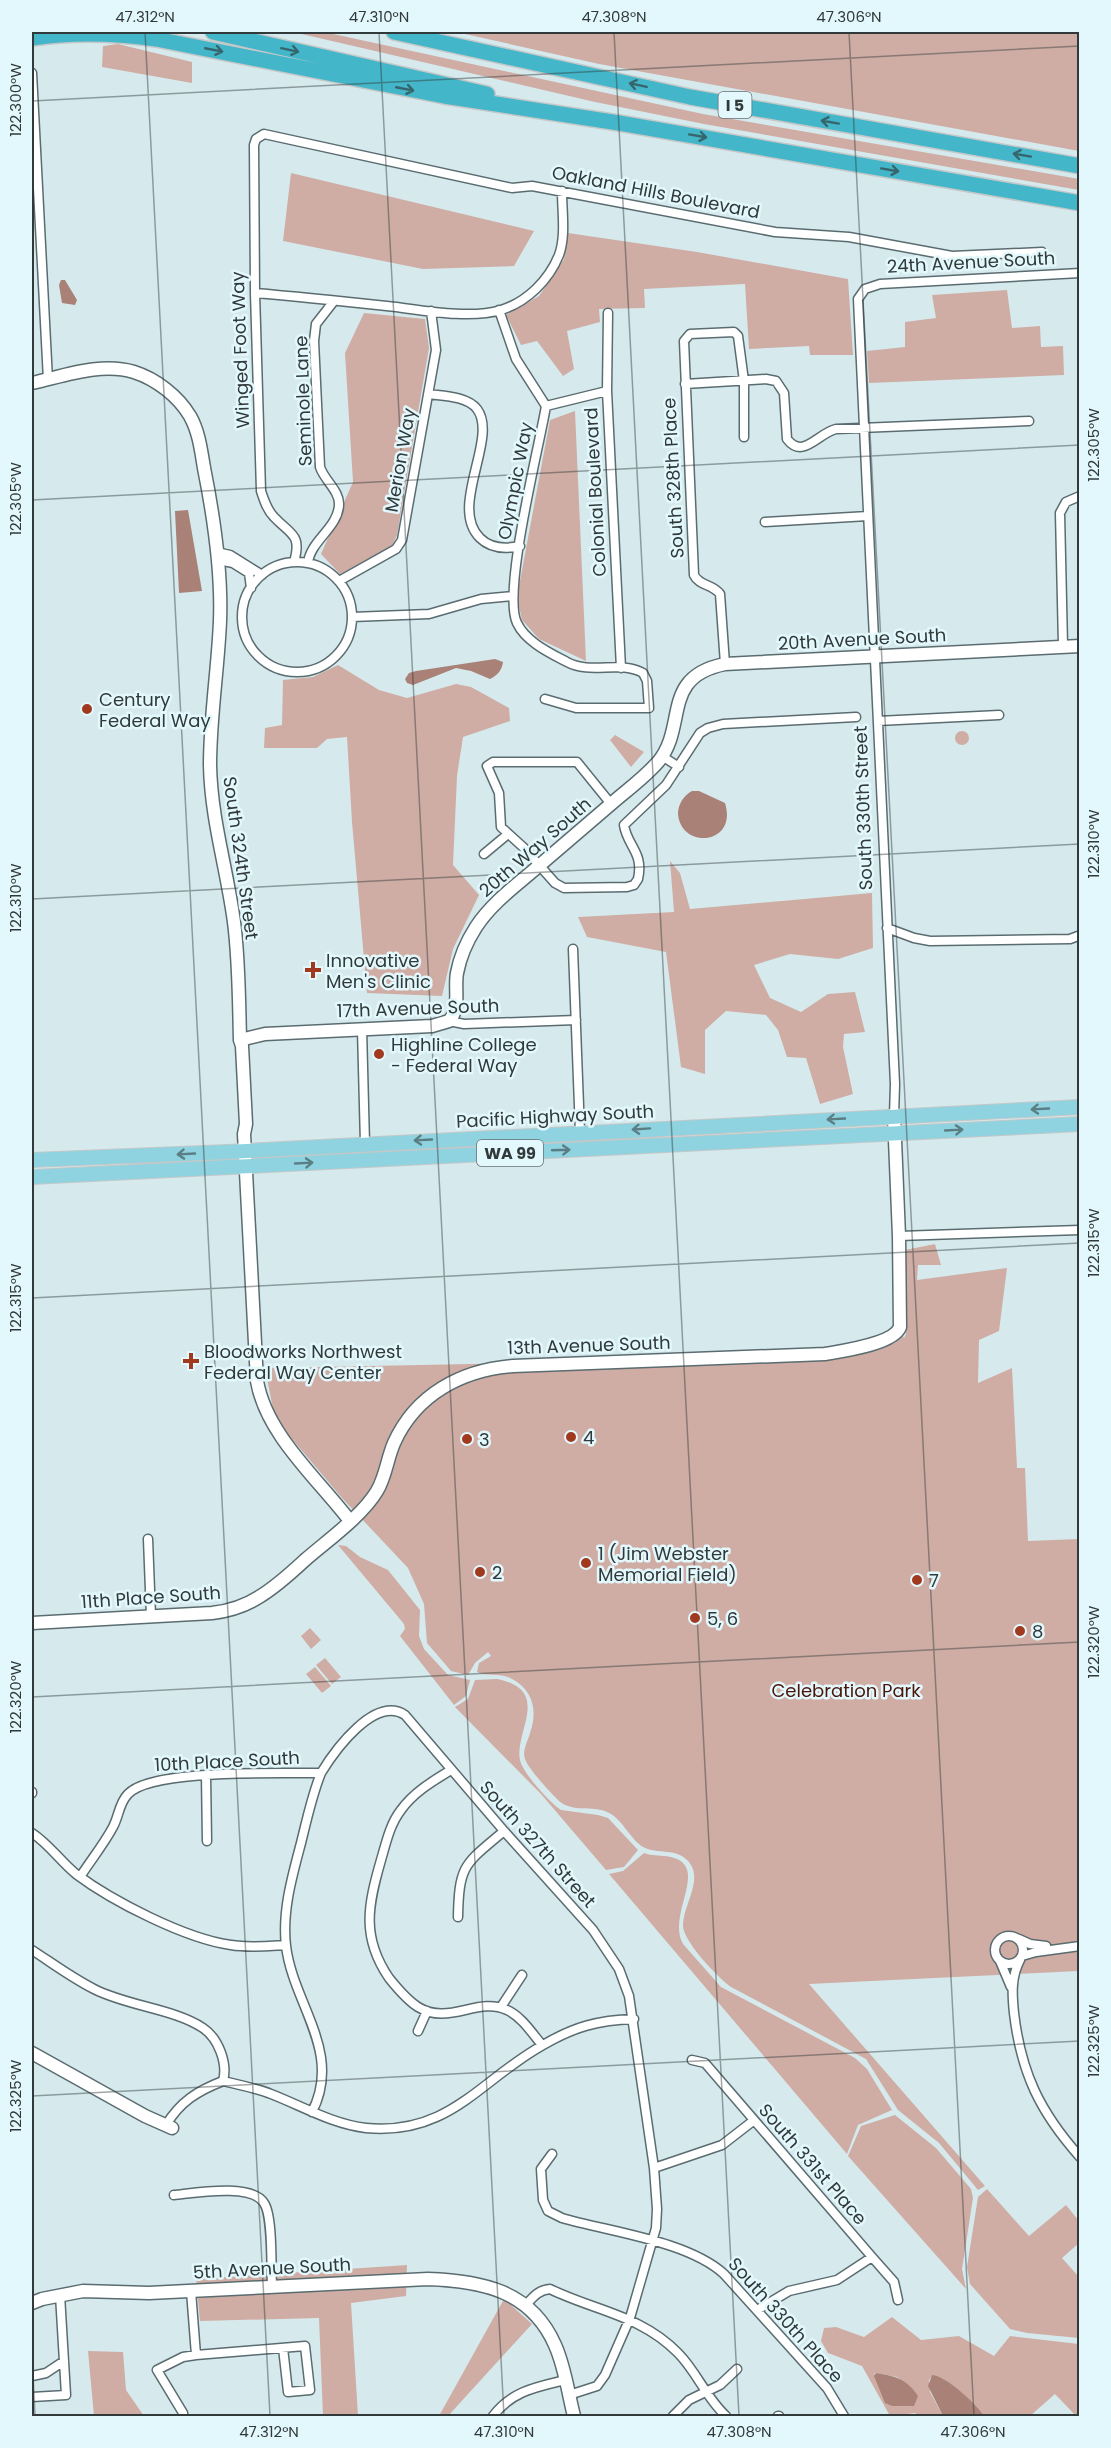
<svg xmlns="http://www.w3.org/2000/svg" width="1111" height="2448" viewBox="0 0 1111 2448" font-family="Poppins,sans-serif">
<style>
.green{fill:#cfada4;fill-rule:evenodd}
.water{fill:#a98176}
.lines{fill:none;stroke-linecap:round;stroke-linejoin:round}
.street-casing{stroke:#5a6c70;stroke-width:11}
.secondary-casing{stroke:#5a6c70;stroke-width:15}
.primary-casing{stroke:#c5c8c8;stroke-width:16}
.highway-casing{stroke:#c5c8c8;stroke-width:18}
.street{stroke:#fff;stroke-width:8}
.secondary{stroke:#fff;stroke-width:12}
.primary{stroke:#8ed3df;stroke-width:14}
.highway{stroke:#43b6c9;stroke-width:15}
.oneway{stroke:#37656c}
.oneway2{stroke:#5b7e84}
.ticks{fill:none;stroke:#31393a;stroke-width:1.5;stroke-opacity:0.45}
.poi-dot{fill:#a1391e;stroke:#e3f8fc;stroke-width:2}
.labels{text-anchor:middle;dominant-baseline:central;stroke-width:5;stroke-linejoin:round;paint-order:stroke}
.shield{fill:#e3f8fc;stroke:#667274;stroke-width:1.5}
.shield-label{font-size:16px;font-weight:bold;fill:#31393a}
.street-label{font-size:18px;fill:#31393a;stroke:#e3f8fc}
.poi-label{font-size:18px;fill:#31393a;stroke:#e3f8fc;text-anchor:start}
.park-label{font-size:18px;fill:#4a1508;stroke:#e3f8fc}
.neatline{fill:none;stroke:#31393a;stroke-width:2}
.ticks-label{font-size:15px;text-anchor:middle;fill:#31393a}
</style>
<rect width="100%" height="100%" fill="#d6eaee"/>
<path class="green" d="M293 32H324L703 114 1079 179V190L704 124 595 102Z
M456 32H1079V151L599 64Z
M118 44 192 62V83L102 67 103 46Z
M291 173 534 231 514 266 423 269 283 241Z
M568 233 697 252 848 279 853 355H810L809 346 749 349 745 284 644 289 645 308 599 309 600 322 567 331 574 369 563 376 537 341 521 345 506 315 539 296 564 259Z
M1007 290 1012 328 1040 326 1041 347 1063 346 1064 375 869 383 867 351 905 347V322L936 318 932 295Z
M364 313 425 319 429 348 397 535 392 546 340 574 321 554 353 482 345 353Z
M575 411 586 661 539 639 522 620 517 597 550 420Z
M338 665 379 690 407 698 456 684 471 687 509 708 510 721 463 737 457 776 453 865 479 895 453 949 442 996 367 993 352 822 347 737 327 739 317 748H264L265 728 282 725 283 680 313 677Z
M955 738a7 7 0 1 1 14 0a7 7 0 1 1-14 0Z
M615 735 644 752 631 767 610 740Z
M670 861 680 873 690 909 872 893 873 948 838 959 790 954 754 965 770 998 801 1012 828 994 855 992 865 1032 844 1034 843 1047 853 1094 820 1104 806 1058 787 1057 778 1030 766 1015 726 1011 705 1030V1074L681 1067 666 952 587 937 578 917 674 912Z
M935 1244 941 1265H918L917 1280 1007 1268 999 1331 979 1340 978 1383 1012 1368 1017 1468H1025L1028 1541 1079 1539V1971L809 1984 985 2186 978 2190 939 2143 898 2110 866 2059 731 1987C718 1978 685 1943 683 1927 682 1906 704 1881 689 1862 677 1847 657 1855 643 1847 629 1838 622 1818 607 1812 592 1805 573 1813 559 1801 551 1793 529 1770 525 1759 522 1750 528 1741 530 1733 538 1711 533 1690 512 1679 500 1672 488 1677 477 1672L479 1663 491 1656 488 1652 475 1663 468 1675 451 1671 427 1643 424 1604 408 1568 342 1498 281 1426 273 1409 265 1368 840 1357 895 1343 903 1336 904 1338 906 1334 905 1250Z
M338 1545 346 1546 360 1557 388 1570 420 1610 419 1636 424 1649 448 1675 470 1680 466 1696 454 1705 400 1636 405 1629 404 1624Z
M310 1628 321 1640 311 1649 301 1636Z
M325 1658 341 1677 332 1684 316 1665Z
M315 1667 331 1686 322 1693 306 1674Z
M497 1679C553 1690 514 1732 520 1760 522 1772 550 1803 561 1810L598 1815 608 1818 638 1850 624 1867 606 1870 541 1794 455 1707 468 1699 475 1680Z
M644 1853C654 1857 666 1854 677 1859 706 1872 667 1916 683 1944L721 1987 855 2058 867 2069 892 2110 858 2125 847 2154 609 1874 623 1871Z
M895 2115 936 2148 971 2189 973 2198 962 2269 966 2289 848 2156 861 2126Z
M987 2189 1029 2236 1066 2205 1079 2221V2243L1062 2258 1079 2277V2338L1027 2333 1010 2329 970 2284 967 2267 978 2197Z
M407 2265 406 2296 351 2303 358 2416H366H323L319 2318 200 2321 196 2279Z
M504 2299 532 2324 448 2416H439Z
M892 2317 921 2340 959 2336 994 2356 1010 2336 1079 2344V2416H1076L1055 2394 1030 2416H984C976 2405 946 2375 932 2376L929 2380 930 2392 943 2416H918L915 2413 890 2416 862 2366 828 2353 821 2341 824 2328 836 2327 864 2337ZM876 2373 897 2377 915 2392V2404L874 2374Z
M88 2351 123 2352 126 2390 144 2416H94Z"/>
<path class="water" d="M61 280H65L77 300 75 305 62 303 59 285Z
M188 510 202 591 179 593 175 511Z
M495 659 503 662C502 670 498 675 490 679L471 671 456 668 413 685 407 683 405 679 409 673 416 671Z
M692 791H699L725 803C738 845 681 850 678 814 678 804 684 795 692 791Z
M876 2373C895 2376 907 2379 918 2396L914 2406H892L885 2403 874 2376Z
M932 2375C947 2376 976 2404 984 2416H943L928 2386Z"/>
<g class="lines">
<defs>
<path id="street" d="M32 73 48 380
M255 293C302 297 349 302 396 307 427 311 471 319 501 310 527 302 549 280 559 255 566 236 562 212 562 191
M499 310 516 359 546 406C539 448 502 592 517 623 526 642 550 653 567 662 591 675 620 660 643 673L647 681 649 708H576L545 699
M608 313 607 391 621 668
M685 384 766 379 776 381 784 393 787 439C803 460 818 433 836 429L1029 421
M429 394C443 396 467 396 477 409 499 438 448 507 480 538 491 549 506 549 520 546
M546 406 607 391
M765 522 868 516
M217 552 230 555 262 575
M218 560 233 563 249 573 251 588
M294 562C302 534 291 535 274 517 267 510 264 500 261 491L255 293 254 145 256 139 264 134 512 188 532 186 775 232 849 237 952 256 1042 252
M242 617a55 55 0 1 1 110 0a55 55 0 1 1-110 0Z
M308 563C310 541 338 528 339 505 340 491 324 480 320 467L314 341 316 324 334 301
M339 581 396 549 402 540 436 350 431 311
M352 617 429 614 481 599 513 596
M1063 646 1060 513 1066 502 1080 496
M725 664 720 594C713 584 699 586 694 575L684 341 690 334 734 332 738 336 744 381V437
M878 721 999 715
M662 756 679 767
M611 804 577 762H493L487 766 499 793 501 827 523 847 555 883 564 888 627 887 634 885 638 879C644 852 627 846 624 825L666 785 700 733 708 728 723 724 856 717
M484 854 508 834
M887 928 914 938 930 941 1070 939 1078 936
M573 949 580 1132
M449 1021 464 1024 576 1020
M362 1029 365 1144
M894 1116 895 1084 858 299 865 289 880 284 1080 273
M899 1236 1080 1230
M148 1539 151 1616
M451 1770C433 1781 414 1792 401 1810 390 1824 386 1843 381 1860 368 1905 361 1937 389 1978 397 1988 407 2000 418 2007 449 2026 478 1996 507 2010 521 2016 532 2033 542 2045
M206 1775 207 1841
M32 1793V1792
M32 1833C49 1844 60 1861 76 1874 112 1901 186 1939 231 1945 249 1948 268 1946 286 1945
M80 1877C91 1860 104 1844 113 1827 119 1816 119 1803 128 1794 152 1768 282 1774 321 1773 335 1750 375 1695 405 1715L504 1831 593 1930 619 1969 629 1996 654 2168 657 2209 656 2228 630 2318 605 2375 597 2386 569 2395
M458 1917C459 1864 465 1864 504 1831
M995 1950a14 14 0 1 1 28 0a14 14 0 1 1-28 0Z
M1019 1939 1030 1944 1046 1946
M32 1950C52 1963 72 1978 94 1989 127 2006 175 2009 203 2028 218 2038 228 2063 223 2081
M1022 1956 1036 1952 1080 1946
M1020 1960C1011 1977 1012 1994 1014 2013 1021 2073 1040 2112 1080 2157
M1000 1961 1011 1987
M501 2007 522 1975
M418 2031 427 2011
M692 2060 705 2063 872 2257 894 2282 898 2300
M312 2112C343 2052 293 2004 286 1946 282 1911 292 1877 301 1843 307 1819 312 1795 321 1773
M166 2125C180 2102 197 2091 223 2081 239 2085 256 2088 271 2094 302 2106 332 2124 366 2128 449 2136 480 2080 543 2045 574 2027 598 2020 634 2019
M552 2154 541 2169 543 2200 548 2211 562 2218C610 2232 688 2241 724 2274L827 2388 844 2416
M654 2168 722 2145 753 2121
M174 2195C195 2193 252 2183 264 2203 273 2216 271 2268 272 2286
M191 2291 196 2355
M525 2306C533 2297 538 2290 550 2289 595 2311 641 2315 678 2353 697 2372 706 2398 726 2416
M757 2310 789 2291 837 2280 872 2257
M32 2376 46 2373 64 2361
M32 2397 66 2395 60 2295
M183 2413 157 2370 183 2357 196 2355C232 2352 269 2349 305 2346L310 2390 288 2392 283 2348
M493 2416C512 2391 536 2387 565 2380
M673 2416 689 2400 720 2385 737 2369
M778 2416H779"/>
<path id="secondary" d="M32 383C64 376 101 362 134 372 156 379 178 396 190 416 199 432 201 450 204 468 214 518 222 570 220 621 218 669 210 717 210 765 211 819 227 869 234 922 239 960 239 1001 240 1040L242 1046 246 1124 244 1134 257 1381C266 1434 317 1478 350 1521
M240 1040 265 1034 432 1026 449 1021C461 1008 454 989 457 973 460 957 467 941 476 927 491 904 514 887 534 870 560 848 585 826 611 804 627 790 644 778 658 762 688 726 660 677 725 664L1080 646
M32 1623 212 1613C229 1611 245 1606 259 1597 276 1587 291 1573 305 1560 328 1540 362 1516 377 1491 386 1476 387 1459 394 1443 416 1394 462 1370 513 1366L825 1354C842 1351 894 1344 900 1327L899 1236 894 1116
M32 2053 145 2116 172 2128
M32 2303 42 2299 83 2291 149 2293 428 2279C481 2281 531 2290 555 2345 565 2367 568 2393 574 2416"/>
<path id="primary" d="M32 1160 227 1152 1080 1107
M32 1177 1080 1124"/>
<path id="highway" d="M213 32 487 94
M394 32 690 97 1080 166
M32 38C74 32 114 33 156 39L444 96 619 123 1080 203"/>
</defs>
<use href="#street" class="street-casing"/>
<use href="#secondary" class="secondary-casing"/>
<use href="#primary" class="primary-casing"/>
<use href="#highway" class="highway-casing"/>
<use href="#street" class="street"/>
<use href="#secondary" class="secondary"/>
<use href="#primary" class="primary"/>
<use href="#highway" class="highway"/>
</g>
<defs><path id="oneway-shaft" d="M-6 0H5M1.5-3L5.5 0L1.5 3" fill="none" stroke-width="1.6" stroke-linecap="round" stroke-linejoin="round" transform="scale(1.5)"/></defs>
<g class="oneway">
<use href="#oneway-shaft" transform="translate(214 50) rotate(11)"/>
<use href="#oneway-shaft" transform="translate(290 50) rotate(12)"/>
<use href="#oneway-shaft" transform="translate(638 85) rotate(-168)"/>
<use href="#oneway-shaft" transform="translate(405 89) rotate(11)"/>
<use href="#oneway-shaft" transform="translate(830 122) rotate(-170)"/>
<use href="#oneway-shaft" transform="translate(698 136) rotate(10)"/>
<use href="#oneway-shaft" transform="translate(1022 155) rotate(-170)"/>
<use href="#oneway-shaft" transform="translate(890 170) rotate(10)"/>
</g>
<g class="oneway2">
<use href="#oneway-shaft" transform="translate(1040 1109) rotate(177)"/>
<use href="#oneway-shaft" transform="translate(836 1119) rotate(177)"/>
<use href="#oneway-shaft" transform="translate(641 1129) rotate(176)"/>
<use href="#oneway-shaft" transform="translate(954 1130) rotate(-3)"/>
<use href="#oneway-shaft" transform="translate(423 1140) rotate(177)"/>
<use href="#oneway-shaft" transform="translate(561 1150) rotate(-2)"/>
<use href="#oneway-shaft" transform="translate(186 1154) rotate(177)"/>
<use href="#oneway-shaft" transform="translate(304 1163) rotate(-3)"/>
</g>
<path class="ticks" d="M145 32 270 2416M379 32 504 2416M614 32 739 2416M849 32 974 2416M32 101 1080 46M32 500 1080 445M32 899 1080 844M32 1298 1080 1243M32 1697 1080 1642M32 2096 1080 2041M32 2353 35 2416"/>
<g class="poi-dot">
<circle cx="87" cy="709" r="6"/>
<path d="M310 961h6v6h6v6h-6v6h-6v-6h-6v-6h6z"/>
<circle cx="379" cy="1054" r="6"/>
<path d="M188 1352h6v6h6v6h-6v6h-6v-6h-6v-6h6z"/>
<circle cx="571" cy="1437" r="6"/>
<circle cx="467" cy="1439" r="6"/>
<circle cx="586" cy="1563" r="6"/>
<circle cx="480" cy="1572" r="6"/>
<circle cx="917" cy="1580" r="6"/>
<circle cx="695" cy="1618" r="6"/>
<circle cx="1020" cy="1631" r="6"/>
</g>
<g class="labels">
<g class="shield">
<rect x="718.5" y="92" width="33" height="26" rx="4.5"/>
<rect x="477" y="1140" width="66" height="26" rx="4.5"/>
</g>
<g class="shield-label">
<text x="735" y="105">I 5</text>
<text x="510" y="1153">WA 99</text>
</g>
<g class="street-label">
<text transform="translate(656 192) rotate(11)">Oakland Hills Boulevard</text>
<text transform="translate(971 262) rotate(-3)">24th Avenue South</text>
<text transform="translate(240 350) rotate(-92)">Winged Foot Way</text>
<text transform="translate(303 401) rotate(-92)">Seminole Lane</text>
<text transform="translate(400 460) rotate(-80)">Merion Way</text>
<text transform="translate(673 478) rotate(-93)">South 328th Place</text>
<text transform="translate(515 481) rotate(-79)">Olympic Way</text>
<text transform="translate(595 492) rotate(-93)">Colonial Boulevard</text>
<text transform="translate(862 639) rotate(-3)">20th Avenue South</text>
<text transform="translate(863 808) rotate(-92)">South 330th Street</text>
<text transform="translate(535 847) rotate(-41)">20th Way South</text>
<text transform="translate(241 858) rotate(82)">South 324th Street</text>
<text transform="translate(418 1008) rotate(-2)">17th Avenue South</text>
<text transform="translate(555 1116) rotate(-3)">Pacific Highway South</text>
<text transform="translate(589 1345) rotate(-2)">13th Avenue South</text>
<text transform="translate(151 1597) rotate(-4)">11th Place South</text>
<text transform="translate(227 1761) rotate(-3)">10th Place South</text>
<text transform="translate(538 1844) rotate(48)">South 327th Street</text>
<text transform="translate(813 2164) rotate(49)">South 331st Place</text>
<text transform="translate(272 2268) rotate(-3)">5th Avenue South</text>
<text transform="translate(786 2320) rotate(48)">South 330th Place</text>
</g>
<g class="poi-label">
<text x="99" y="699">Century<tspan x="99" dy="21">Federal Way</tspan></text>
<text x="326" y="960">Innovative<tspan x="326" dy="21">Men's Clinic</tspan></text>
<text x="391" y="1044">Highline College<tspan x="391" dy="21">- Federal Way</tspan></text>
<text x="204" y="1351">Bloodworks Northwest<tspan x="204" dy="21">Federal Way Center</tspan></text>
<text x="583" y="1437">4</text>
<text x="479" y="1439">3</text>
<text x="598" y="1553">1 (Jim Webster<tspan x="598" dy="21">Memorial Field)</tspan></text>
<text x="492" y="1572">2</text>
<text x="929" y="1580">7</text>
<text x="707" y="1618">5, 6</text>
<text x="1032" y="1631">8</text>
</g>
<g class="park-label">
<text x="846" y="1690">Celebration Park</text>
</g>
</g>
<rect width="1111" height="2448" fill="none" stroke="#e3f8fc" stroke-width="66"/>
<rect x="33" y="33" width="1045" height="2382" class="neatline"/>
<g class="ticks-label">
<text x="145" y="22">47.312°N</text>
<text x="379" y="22">47.310°N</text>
<text x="614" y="22">47.308°N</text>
<text x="849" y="22">47.306°N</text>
<text transform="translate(16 100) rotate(-90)" y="5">122.300°W</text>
<text transform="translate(1094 445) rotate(-90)" y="5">122.305°W</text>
<text transform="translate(16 499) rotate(-90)" y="5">122.305°W</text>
<text transform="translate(1094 844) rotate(-90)" y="5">122.310°W</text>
<text transform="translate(16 898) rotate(-90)" y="5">122.310°W</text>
<text transform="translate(1094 1243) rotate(-90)" y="5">122.315°W</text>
<text transform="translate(16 1298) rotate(-90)" y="5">122.315°W</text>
<text transform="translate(1094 1642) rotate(-90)" y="5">122.320°W</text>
<text transform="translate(16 1697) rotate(-90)" y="5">122.320°W</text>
<text transform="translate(1094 2041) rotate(-90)" y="5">122.325°W</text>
<text transform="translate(16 2096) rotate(-90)" y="5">122.325°W</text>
<text x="269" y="2437">47.312°N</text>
<text x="504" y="2437">47.310°N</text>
<text x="739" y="2437">47.308°N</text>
<text x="973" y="2437">47.306°N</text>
</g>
</svg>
